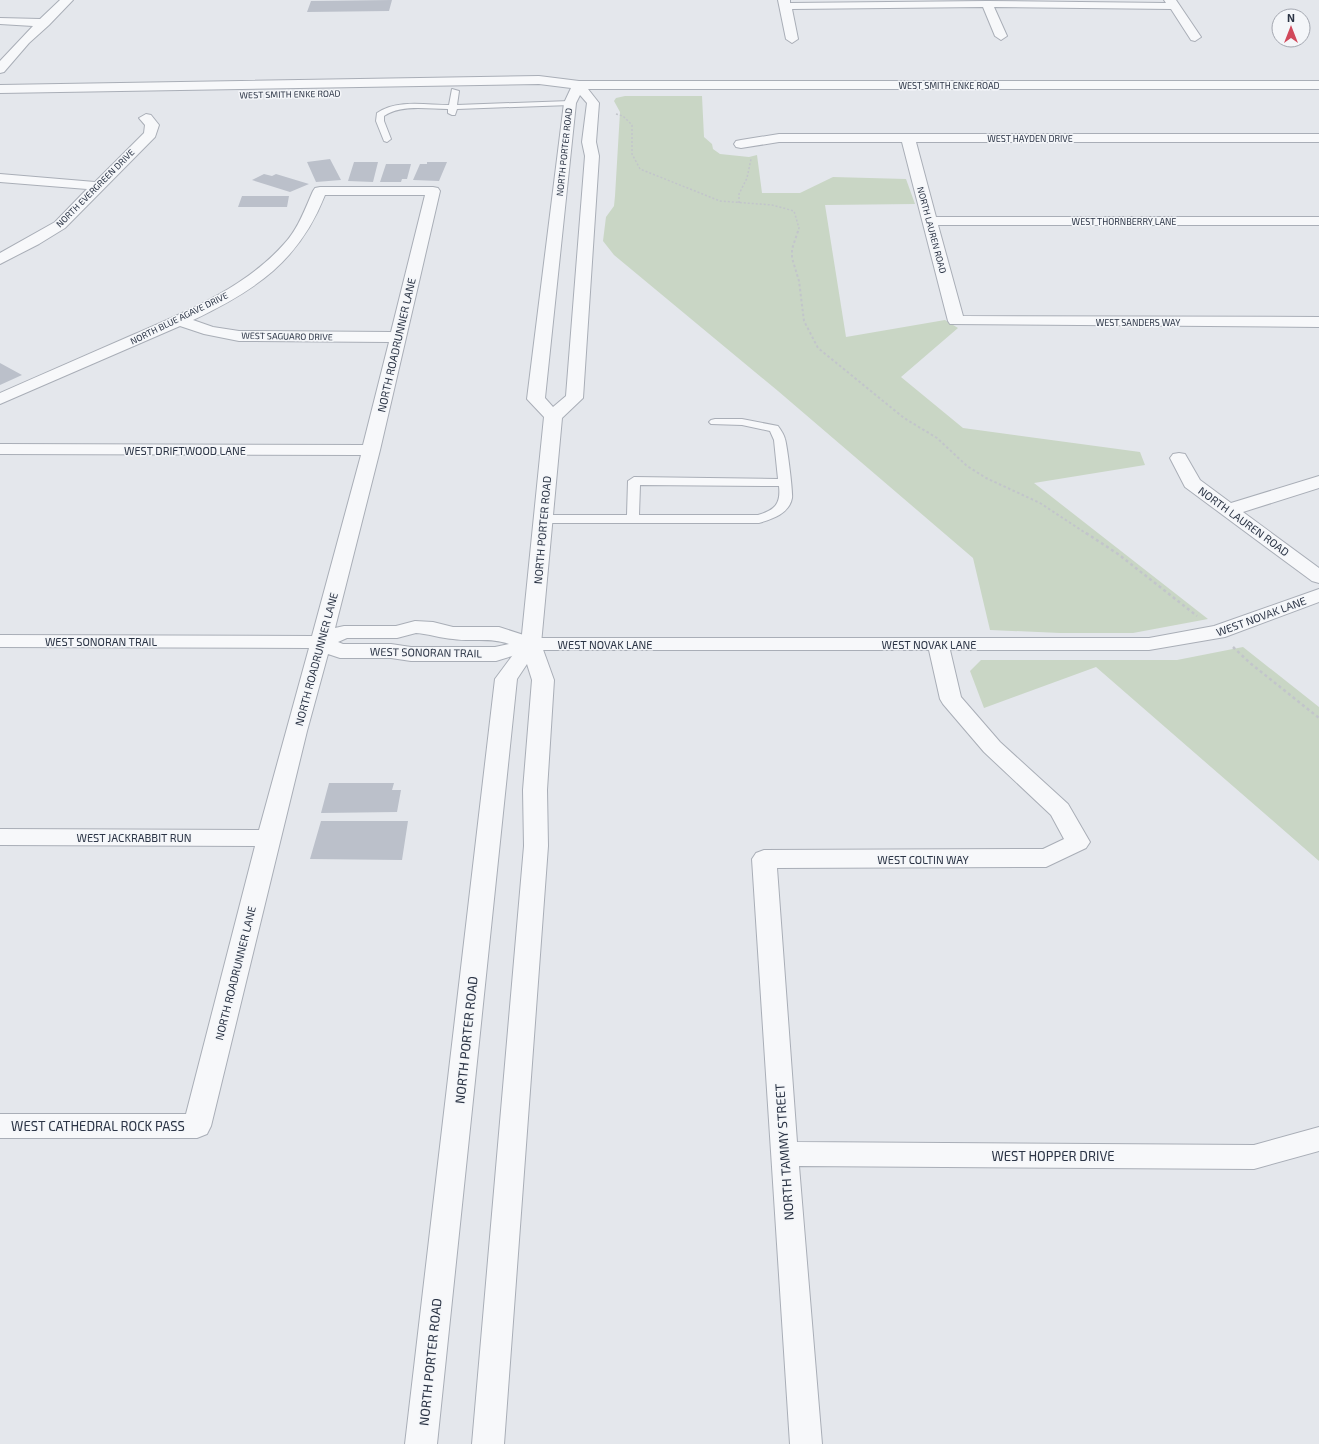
<svg xmlns="http://www.w3.org/2000/svg" width="1319" height="1444" viewBox="0 0 1319 1444" font-family="'Exo 2',sans-serif">
<style>
.green{fill:#c9d6c5}
.building{fill:#bbc0ca}
.lines{fill:none;stroke-linecap:round;stroke-linejoin:round}
.service-casing{stroke:#a9aeb7;stroke-width:2}
.minor-casing{stroke:#a9aeb7;stroke-width:2}
.tertiary-casing{stroke:#a9aeb7;stroke-width:2}
.path-far2{stroke:#c2c5cb;stroke-width:1.5;stroke-dasharray:2 2;stroke-linecap:butt}
.path-far1{stroke:#c2c5cb;stroke-width:2;stroke-dasharray:2.5 2.5;stroke-linecap:butt}
.path{stroke:#c2c5cb;stroke-width:2.5;stroke-dasharray:3 3;stroke-linecap:butt}
.service{fill:#f7f8fa;fill-rule:evenodd}
.minor{fill:#f7f8fa;fill-rule:evenodd}
.tertiary{fill:#f7f8fa;fill-rule:evenodd}
.labels{text-anchor:middle;dominant-baseline:central;stroke-width:3;stroke-linejoin:round;paint-order:stroke}
.far-street-label{font-size:9px;fill:#2b3445;stroke:#f4f6f9}
.street-label{font-size:11px;fill:#2b3445;stroke:#f4f6f9}
.near-street-label{font-size:13px;fill:#2b3445;stroke:#f4f6f9}
</style>
<rect width="100%" height="100%" fill="#e4e7ec"/>
<path class="green" d="M625 96H702L704 137 712 144 713 149 720 154 749 157 757 155 762 193H800L833 177 906 179 915 204 825 205 846 337 945 320 958 328 901 377 963 428 1140 452 1145 465 1034 483 1208 619 1133 633H1060L990 630 973 558 778 391 614 255 603 241 606 217 614 206 615 196 620 112 614 101 616 98Z
M1243 647 1319 707V861L1096 667 984 708 970 671 981 660H1177Z"/>
<path class="building" d="M392 0 389 11 307 12 311 1Z
M330 159 341 180 316 182 307 162Z
M354 162H378L373 182 348 181Z
M427 162H447L439 181 413 180 420 164H427Z
M386 164H411L407 179H402L401 182H380Z
M264 174 272 176 276 174 309 184 290 192 252 180Z
M242 196H289L287 207H238Z
M0 363 22 375 0 385Z
M329 783H394L392 790H401L397 812 321 813Z
M321 821H408L402 860 310 859Z"/>
<g class="lines">
<defs>
<path id="service" d="M452 89 459 91 457 105 570 101 574 103 570 105 457 109 455 115H452L448 113V109C429 109 401 104 384 116V121L391 139 387 142 384 141 376 121 377 113C397 99 426 105 449 105Z
M715 419H742L778 426C781 430 784 435 785 439 787 445 793 492 792 498 789 514 772 519 759 523H543L537 519 543 515H627L628 481 634 477 778 479 774 440 770 431 742 425 711 424 709 422 711 420ZM640 485 779 486C781 504 775 510 758 515H639Z"/>
<path id="minor" d="M60 0H73L49 25 29 43 4 72 0 73V61L33 26 0 24V18L40 19Z
M778 0H790V3L987 1 1166 3 1164 0H1176L1201 37 1195 41 1191 40 1171 9 994 7 1007 36 1001 40 995 36 983 7 792 9 798 39 792 43 786 39Z
M146 114 151 115 159 125 155 137 65 228 39 244 0 264V253L55 222 87 189 0 182V174L95 182 144 133 145 125 139 118Z
M779 134H1319V142H916L936 217H1319V225H938L963 316 1319 317V327L950 324 948 321 902 142H779L741 148 736 147 734 144 736 141 741 140Z
M320 187H433L438 188 440 191 380 450 335 628 344 626H396L415 621 433 622 453 627H499L533 638H1149L1214 626 1319 589V602L1225 637 1149 650H950L961 697 1000 742 1068 804 1090 842 1086 848 1046 867 777 868 797 1142 1254 1145 1319 1127V1151L1254 1169 799 1166 822 1444H790L752 859 756 853 764 850 1043 849 1064 839 1051 815 984 752 943 704 940 699 929 650H532L496 661H411L391 658H340L328 654 307 731 211 1126 207 1134 197 1138H0V1114H186L255 846 0 845V829L259 830 309 648 0 647V635L312 636 361 455 0 454V444L363 445 389 342 239 341 204 334 180 326 0 404V393C43 374 86 355 128 337 183 313 243 290 284 244 298 229 305 209 313 191L315 188ZM325 195H425L391 332 239 331 213 327 193 320C256 290 299 261 325 195ZM416 633C429 634 440 638 453 639 472 642 490 637 509 644L495 647H411L391 644H343L338 642 347 638H397Z
M1179 453 1185 454 1200 480 1231 503 1319 476V488L1243 512 1319 568V583L1312 581 1185 487 1170 458 1173 454Z"/>
<path id="tertiary" d="M539 76 579 81H1319V89H588L599 103 596 142 599 156 583 398 562 418 541 644 554 680 547 790 548 846 504 1444H472L524 846 523 790 532 680 527 664 517 679 437 1444H405L495 679 521 644 544 417 527 399 564 103 571 88 539 84 0 93V85ZM580 95 587 103 582 142 585 156 566 396 553 407 545 398 576 103Z"/>
</defs>
<use href="#service" class="service-casing"/>
<use href="#minor" class="minor-casing"/>
<use href="#tertiary" class="tertiary-casing"/>
<path class="path-far2" d="M616 114 623 116 632 125V154L640 169 720 201 772 205 794 211 799 228 798 232
M739 203V194L747 178 751 159"/>
<path class="path-far1" d="M798 231 792 249V258L799 281 804 321 818 348 904 418 937 438 967 466 986 478 1040 503 1087 534"/>
<path class="path" d="M1086 533 1118 554 1197 616
M1233 647 1250 663 1319 718"/>
<use href="#service" class="service"/>
<use href="#minor" class="minor"/>
<use href="#tertiary" class="tertiary"/>
</g>
<g class="labels">
<g class="far-street-label">
<text x="949" y="85">WEST SMITH ENKE ROAD</text>
<text transform="translate(290 94) rotate(-1)">WEST SMITH ENKE ROAD</text>
<text x="1030" y="138">WEST HAYDEN DRIVE</text>
<text transform="translate(564 152) rotate(-84)">NORTH PORTER ROAD</text>
<text transform="translate(95 188) rotate(-45)">NORTH EVERGREEN DRIVE</text>
<text x="1124" y="221">WEST THORNBERRY LANE</text>
<text transform="translate(932 230) rotate(75)">NORTH LAUREN ROAD</text>
<text transform="translate(179 318) rotate(-26)">NORTH BLUE AGAVE DRIVE</text>
<text x="1138" y="322">WEST SANDERS WAY</text>
<text transform="translate(287 336) rotate(1)">WEST SAGUARO DRIVE</text>
</g>
<g class="street-label">
<text transform="translate(396 345) rotate(-77)">NORTH ROADRUNNER LANE</text>
<text x="185" y="450">WEST DRIFTWOOD LANE</text>
<text transform="translate(1244 521) rotate(36)">NORTH LAUREN ROAD</text>
<text transform="translate(542 530) rotate(-85)">NORTH PORTER ROAD</text>
<text transform="translate(1261 616) rotate(-20)">WEST NOVAK LANE</text>
<text x="101" y="641">WEST SONORAN TRAIL</text>
<text x="605" y="644">WEST NOVAK LANE</text>
<text x="929" y="644">WEST NOVAK LANE</text>
<text transform="translate(426 652) rotate(1)">WEST SONORAN TRAIL</text>
<text transform="translate(316 659) rotate(-75)">NORTH ROADRUNNER LANE</text>
<text x="134" y="837">WEST JACKRABBIT RUN</text>
<text x="923" y="859">WEST COLTIN WAY</text>
<text transform="translate(235 973) rotate(-76)">NORTH ROADRUNNER LANE</text>
</g>
<g class="near-street-label">
<text transform="translate(466 1040) rotate(-84)">NORTH PORTER ROAD</text>
<text x="98" y="1126">WEST CATHEDRAL ROCK PASS</text>
<text transform="translate(784 1152) rotate(-94)">NORTH TAMMY STREET</text>
<text x="1053" y="1156">WEST HOPPER DRIVE</text>
<text transform="translate(430 1362) rotate(-84)">NORTH PORTER ROAD</text>
</g>
</g>
<g transform="translate(1291 28)"><circle r="19" fill="#f4f6f9" stroke="#a4a8b1"/>
<path d="M0-3L7 15L0 10L-7 15Z" fill="#d1495b"/>
<text y="-6" font-size="11" font-weight="bold" text-anchor="middle" fill="#2b3445">N</text>
</g>
</svg>
